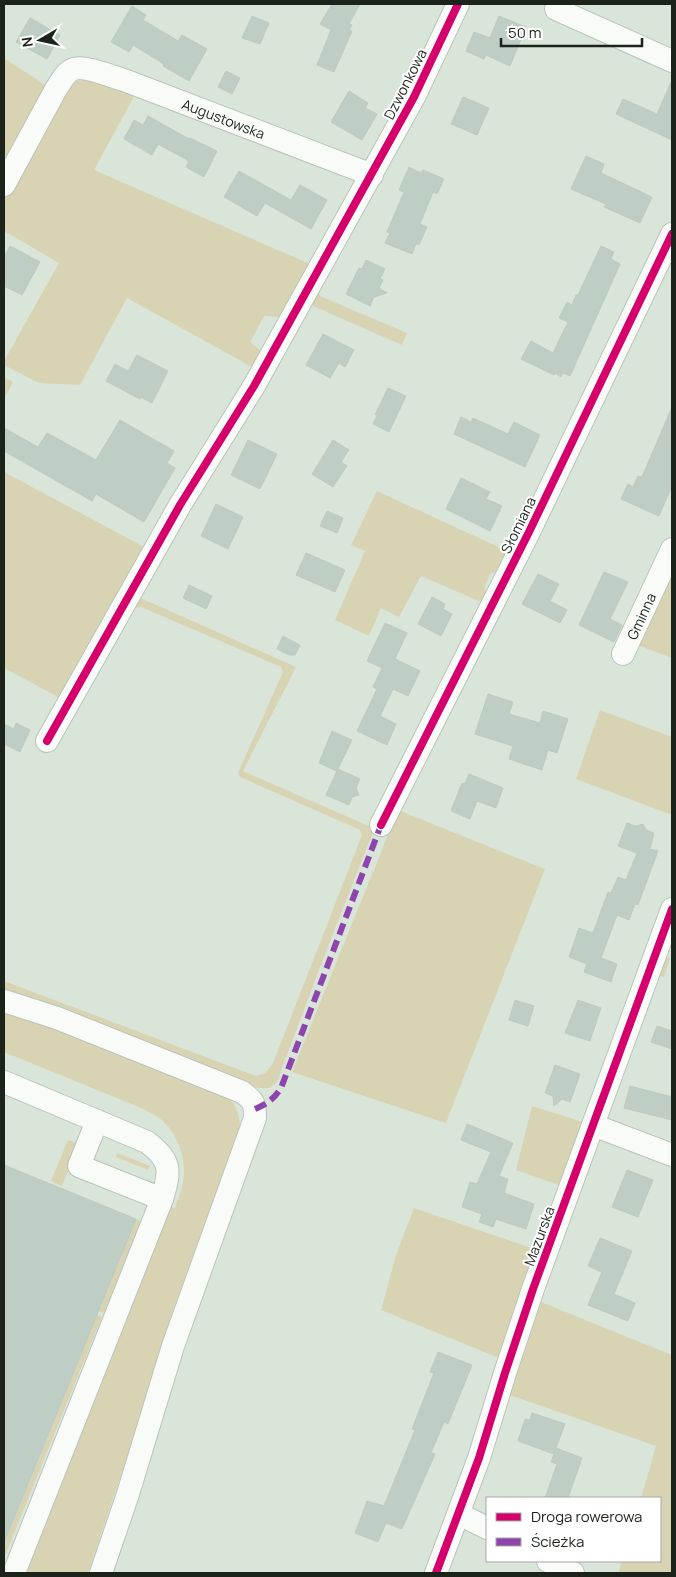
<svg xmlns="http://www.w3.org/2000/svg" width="676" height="1577" viewBox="0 0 676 1577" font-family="Manrope,sans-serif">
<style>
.green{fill:#d8d4b3}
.building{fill:#becec4;stroke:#bec9c1}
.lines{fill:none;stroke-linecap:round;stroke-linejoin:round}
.minor-casing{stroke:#bac3b9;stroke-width:24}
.minor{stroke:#f9fbf9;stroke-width:22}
.quiet{stroke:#8e44ad;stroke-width:6;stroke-dasharray:12 6;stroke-linecap:butt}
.cycleway-casing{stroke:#fff;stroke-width:11}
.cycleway{stroke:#d6006c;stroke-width:8}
.labels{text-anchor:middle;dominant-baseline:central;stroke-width:4;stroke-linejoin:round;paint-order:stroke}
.street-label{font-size:14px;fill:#1b231a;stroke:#fff}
</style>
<rect width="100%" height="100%" fill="#dae5d9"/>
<path class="green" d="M4 58 50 88 4 172Z
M90 78 136 93 94 170 310 264 281 317 264 316 250 342 262 352 252 367 127 298 80 385 39 383 4 365V361L59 263 4 231V197L61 97C69 85 75 80 90 78Z
M323 276 328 278 324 279 318 290 320 296 407 333 402 345 306 303Z
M4 377 13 382 4 399Z
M4 472 148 549 60 698 4 668Z
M377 491 507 551 501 571 491 573 484 587 490 598 481 602 421 576 399 617 381 608 369 636 335 620 365 551 351 545Z
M668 579 672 581V658L637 645Z
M136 596 296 667 243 771 369 826 383 801 376 825 325 954 277 1082 270 1088H258L48 1004 4 990V981L256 1076 265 1073 273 1063 362 835 360 830 240 777 238 773 283 672 281 667 141 607 135 608 51 751 48 750Z
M600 710 672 737V815L576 779Z
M398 810 545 869 446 1123 292 1072Z
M661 957 670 958 664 977 660 976 649 1004 648 1003Z
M4 1011 99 1045 229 1098C237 1107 239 1114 240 1126L169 1321 160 1359 88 1573H20L169 1207 175 1208C179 1197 183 1186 184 1174 185 1154 175 1129 159 1118 153 1114 147 1111 141 1108L4 1052Z
M532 1106 583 1122 562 1186 516 1170Z
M68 1140 78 1143 79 1145 62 1186 51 1181Z
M117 1153 150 1166 148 1170 116 1157Z
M414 1208 540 1251 504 1360 381 1310 396 1255Z
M136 1219 141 1221 104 1313 99 1311Z
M551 1272 541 1302 672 1355V1573H618L622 1561H660V1498H641L656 1446 510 1395 496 1420Z
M97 1315 102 1317 4 1558V1545Z"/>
<path class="building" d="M332 4H360L349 24 352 25 349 30 352 31 334 72 317 65 331 30 320 24Z
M132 6 146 15 143 20 178 41 182 35 207 49 189 81 163 66 164 64 133 45 129 52 111 42Z
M252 16 269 23 260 44 242 38Z
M499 16 526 27 510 66 486 55 484 59 466 51 474 32 490 38Z
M30 18 60 35 47 59 16 42Z
M226 71 240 78 232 94 218 87Z
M672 80V140L616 114 623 99 657 114Z
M349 91 368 103 365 108 377 114 362 140 331 122Z
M463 97 489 108 477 135 451 124Z
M148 116 189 139 190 138 217 151 204 177 186 167 189 161 158 144 152 155 124 139 134 120 143 125Z
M586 156 604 164 601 173 652 197 640 223 604 207 606 204 571 189Z
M409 167 421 173 423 170 444 179 437 194 433 192 420 224 427 227 419 245 416 244 412 254 385 243 390 233 387 232 404 192 399 190Z
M239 171 291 200 300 185 327 200 311 229 265 203 257 216 224 197Z
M10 246 40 262 22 295 4 286V257Z
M601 246 614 252 611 259 620 264 570 376 563 373 561 377 555 373 554 375 521 359 531 341 553 353 568 322 559 318 567 302 572 305 576 295H578Z
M366 260 385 269 380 279 383 280 379 288 387 293 374 297 370 306 346 294 359 268 362 269Z
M323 334 354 350 345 367 339 363 330 378 306 365Z
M137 355 168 371 152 403 141 397 140 399 106 381 115 364 128 371Z
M388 388 406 396 389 432 373 424 377 415H375Z
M672 407V486L659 516 621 499 628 484 633 487 638 476 642 477Z
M461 417 471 422 473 418 508 434 514 422 540 435 525 467 454 434Z
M120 420 174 451 167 463 175 468 144 522 96 494 92 501 4 451V428L38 447 47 433 96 460Z
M248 440 277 454 260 489 231 475Z
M333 440 349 450 341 462 347 466 333 487 312 474Z
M461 478 490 492 486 499 502 506 490 531 446 509Z
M216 504 243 517 228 549 201 536Z
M327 511 343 518 337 533 320 526Z
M306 553 345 570 335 592 296 575Z
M604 572 628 582 610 619 622 625 614 642 579 625Z
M538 574 559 584 550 601 567 610 560 623 522 604Z
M189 585 212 596 206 609 183 598Z
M432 597 445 604 443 609 452 614 441 636 418 624Z
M385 623 407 633 395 659 420 671 408 696 393 689 380 716 396 724 387 745 357 731 377 689 373 687 382 668 367 661Z
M283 636 300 645 295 655H289L277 649Z
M488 694 513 702 509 714 540 723 543 711 568 719 557 753 548 750 542 770 509 759 513 746 475 734Z
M16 723 30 730 20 752 4 744V724L14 729Z
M332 731 352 740 338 769 360 779 356 788 359 795 352 797 349 805 326 795 337 771 319 763Z
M469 774 503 788 496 808 477 801 470 819 451 811 462 783 465 784Z
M627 823 636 826 643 824 646 830 654 833 650 849 658 851 638 905 635 904 629 920 617 915 601 958 617 964 611 982 584 972 587 964 569 957 579 928 593 933 608 892 611 893 618 877 626 880 637 853 618 846Z
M515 1000 534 1006 528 1026 509 1020Z
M578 1000 601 1008 590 1041 565 1033Z
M657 1026 672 1031V1049L651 1042Z
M555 1065 580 1074 570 1102 562 1099 554 1106 553 1096 545 1093Z
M630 1086 672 1097V1120L624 1108Z
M467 1124 513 1143 499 1176 508 1179 504 1193 534 1204 526 1229 496 1219 493 1227 479 1222 482 1214 462 1207 470 1182 477 1184 491 1152 461 1140Z
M4 1165 136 1219 4 1543Z
M627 1170 653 1180 638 1217 612 1207Z
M600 1238 632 1251 614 1294 635 1303 628 1321 588 1305 602 1272 588 1266Z
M438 1352 472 1365 448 1424 444 1422 431 1453 435 1454 402 1529 386 1523 378 1542 355 1533 367 1501 384 1506 415 1430 412 1429 434 1373 430 1372Z
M532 1413 565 1424 556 1448 582 1458 568 1498H545L557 1464 551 1462 554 1454 518 1441 525 1419 530 1420Z"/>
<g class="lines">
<defs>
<g id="minor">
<path d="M556 9 672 61"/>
<path id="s1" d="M4 185 56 89C61 82 65 72 74 69 84 65 113 77 124 80L372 175"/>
<path id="s2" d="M623 654 672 549"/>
<path d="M47 741 180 505 254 386 414 97 458 4"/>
<path d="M381 825 529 532 672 234"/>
<path d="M4 1001 57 1018 242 1092C254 1101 255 1103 255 1118L173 1346 127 1497 101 1573"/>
<path d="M4 1082 147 1142C171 1160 171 1170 162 1199L14 1573"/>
<path d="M97 1121 79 1166 162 1199"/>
<path d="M593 1125 672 1155"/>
<path d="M459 1514 487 1528"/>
<path d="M548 1561 573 1573"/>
<path d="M436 1573 479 1458 505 1373 533 1289 672 909"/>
</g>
</defs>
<use href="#minor" class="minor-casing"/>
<use href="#minor" class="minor"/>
<path class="quiet" d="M255 1109C267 1104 274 1099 281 1088L381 825"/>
<defs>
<path id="cycleway" d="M47 741 180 505 254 386 414 97 458 4
M381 825 529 532 672 234
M436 1573 479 1458 505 1373 533 1289 672 909"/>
</defs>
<use href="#cycleway" class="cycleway-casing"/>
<use href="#cycleway" class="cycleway"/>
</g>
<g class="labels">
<g class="street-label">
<text transform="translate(405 84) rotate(-63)">Dzwonkowa</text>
<text stroke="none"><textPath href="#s1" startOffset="295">Augustowska</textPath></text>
<text transform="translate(518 525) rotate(-64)">Słomiana</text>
<text stroke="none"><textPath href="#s2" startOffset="42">Gminna</textPath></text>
<text transform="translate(539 1236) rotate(-70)">Mazurska</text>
</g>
</g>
<rect width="676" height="1577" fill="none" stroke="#1b231a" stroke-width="10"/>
<rect x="486" y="1497" width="175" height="65" fill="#ffffff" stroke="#a4a7a3"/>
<rect x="496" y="1513" width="25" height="8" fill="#d6006c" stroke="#a4a7a3"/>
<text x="531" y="1522" font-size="15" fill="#1b231a">Droga rowerowa</text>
<rect x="496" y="1538" width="25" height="8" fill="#8e44ad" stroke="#a4a7a3"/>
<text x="531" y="1547" font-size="15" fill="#1b231a">Ścieżka</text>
<g transform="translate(40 40) rotate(261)" stroke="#ffffff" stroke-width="4" paint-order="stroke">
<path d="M0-4L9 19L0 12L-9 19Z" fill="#1b231a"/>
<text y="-8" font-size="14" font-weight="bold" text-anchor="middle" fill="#1b231a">N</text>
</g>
<path d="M501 38v8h141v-8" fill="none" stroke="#1b231a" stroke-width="2.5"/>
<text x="508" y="38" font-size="15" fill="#1b231a" stroke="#ffffff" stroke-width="4" paint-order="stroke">50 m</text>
</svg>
